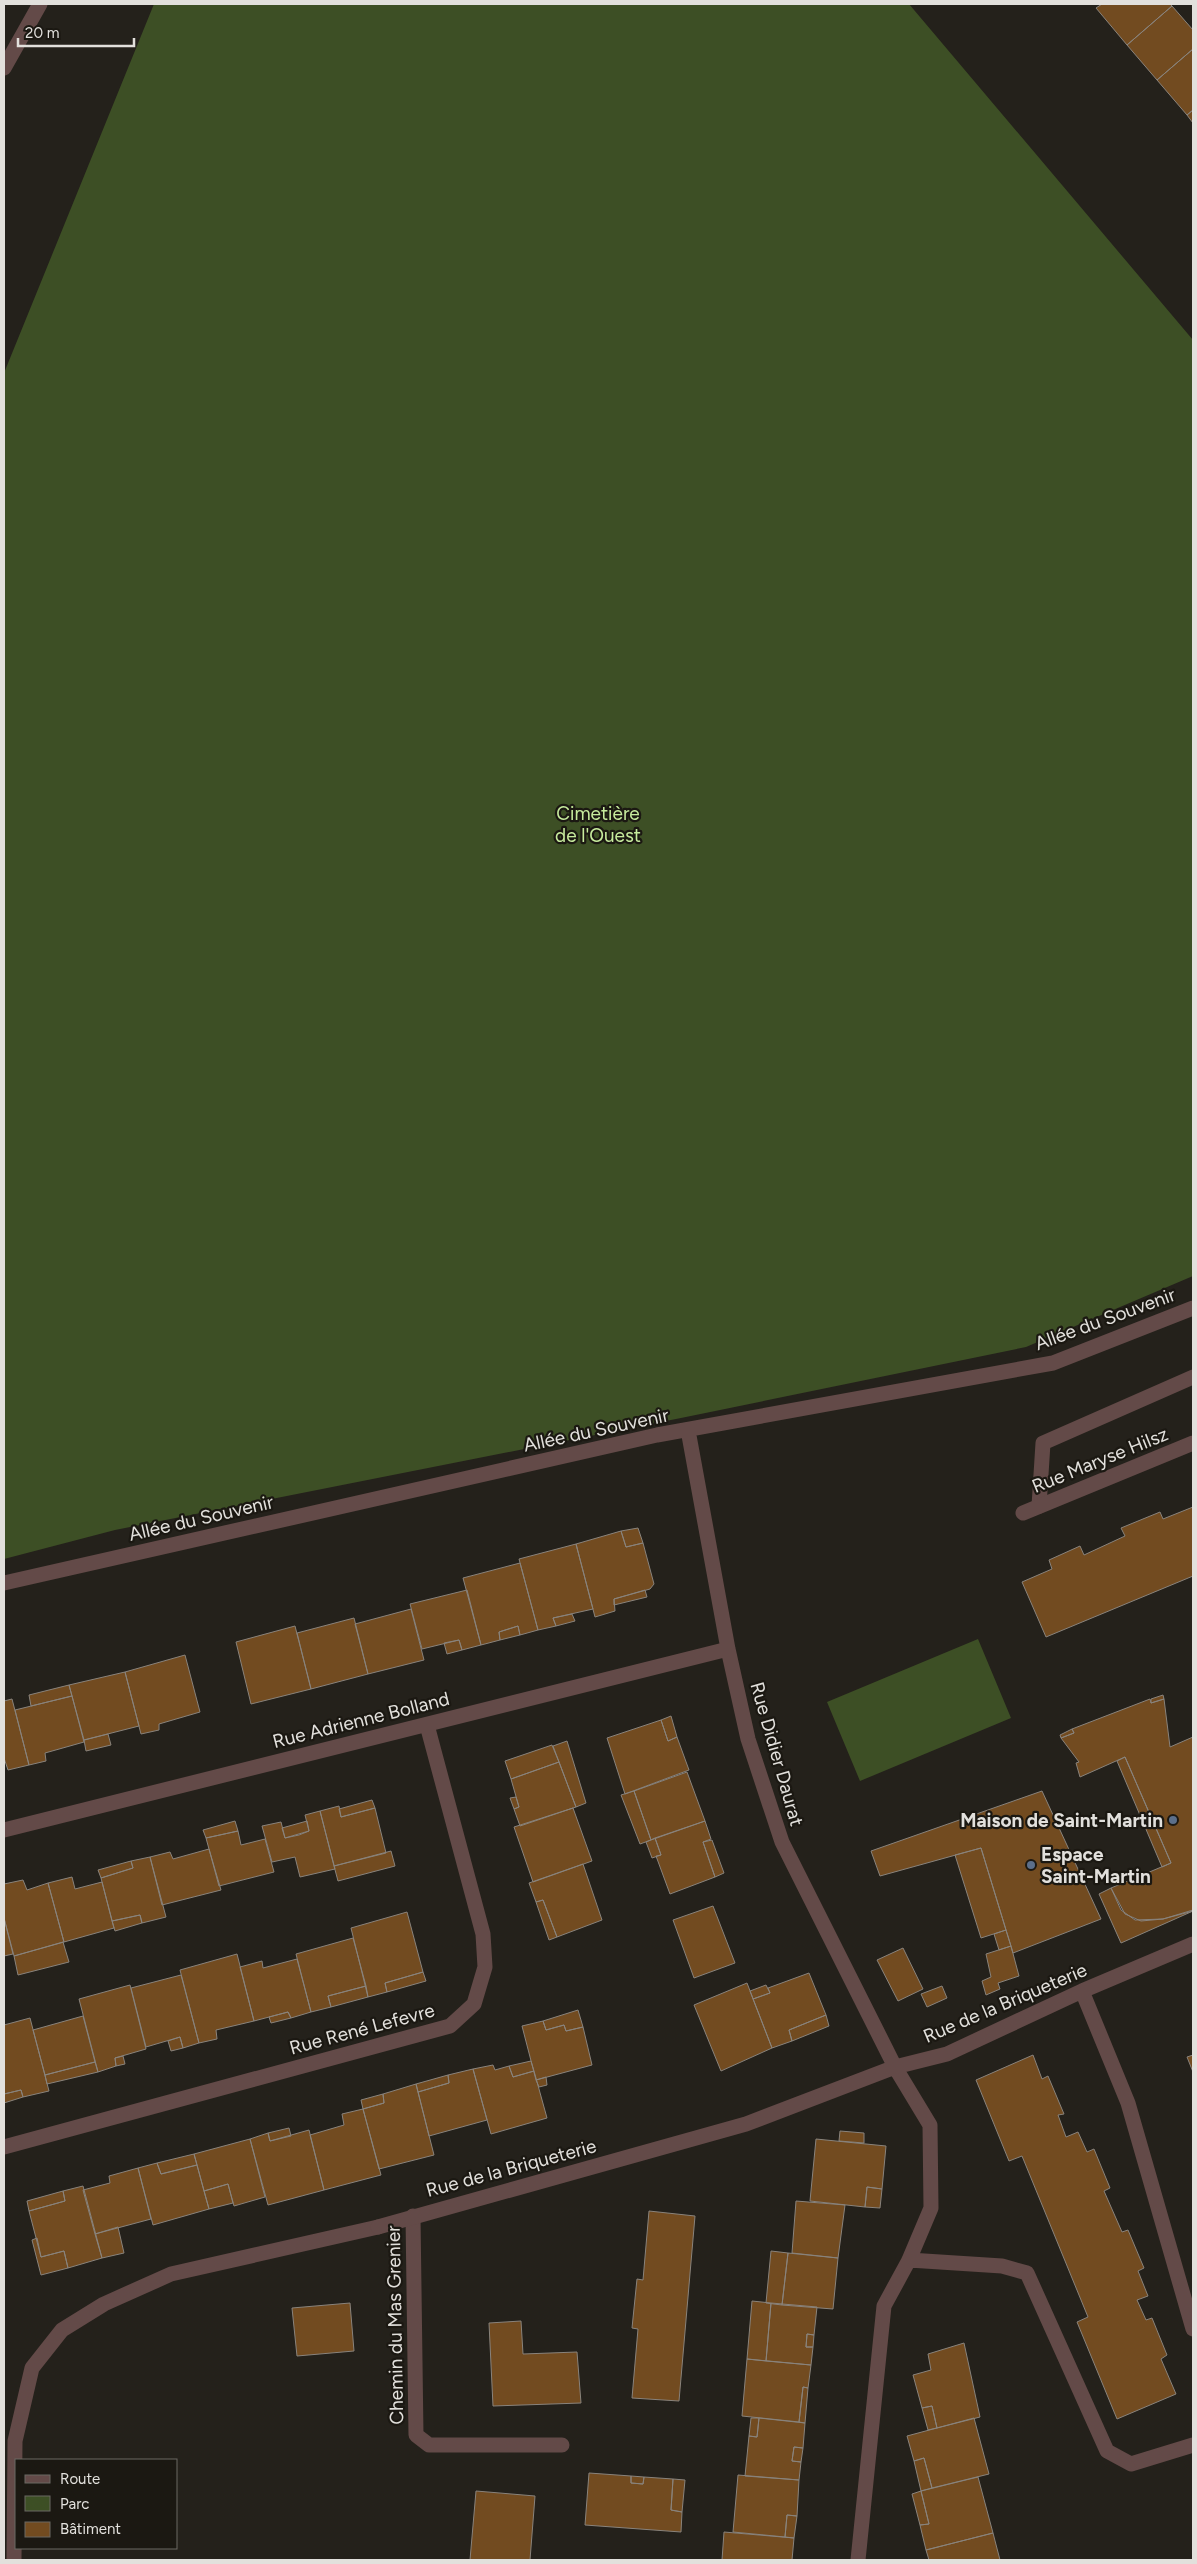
<svg xmlns="http://www.w3.org/2000/svg" width="1197" height="2564" viewBox="0 0 1197 2564" font-family="Figtree,sans-serif">
<style>
.green{fill:#3d4f25}
.building{fill:#724b20;stroke:#89837c}
.lines{fill:none;stroke-linecap:round;stroke-linejoin:round}
.lane{stroke:#634a48;stroke-width:15}
.street{stroke:#634a48;stroke-width:15}
.service-dot{fill:#5c6f8a;stroke:#1b1812;stroke-width:2}
.labels{text-anchor:middle;dominant-baseline:central;stroke-width:4.5;stroke-linejoin:round;paint-order:stroke}
.park-label{font-size:19px;fill:#c7eb9d;stroke:#1b1812}
.street-label{font-size:19px;fill:#e2e0dc;stroke:#1b1812}
.poi-label{font-size:19px;font-weight:bold;fill:#e2e0dc;stroke:#1b1812;text-anchor:end}
</style>
<rect width="100%" height="100%" fill="#24211b"/>
<path class="green" d="M154 4H909L1193 340V1276L1026 1347 681 1418 115 1530 4 1559V373Z
M978 1639 1011 1718 860 1781 827 1702Z"/>
<path class="building" d="M1102 4H1170L1172 6 1127 45 1096 8Z
M1172 6 1193 30V49L1157 80 1127 45Z
M1193 49V110L1187 115 1157 80Z
M1193 110V123L1187 115Z
M1193 1507V1576L1046 1637 1022 1582 1052 1569 1049 1560 1080 1546 1084 1555 1125 1536 1121 1528 1160 1512 1163 1519Z
M638 1528 643 1543 626 1547 621 1531Z
M621 1531 626 1547 643 1543 654 1584 650 1589 614 1599 615 1611 595 1617 576 1544Z
M576 1544 593 1609 553 1618 556 1626 538 1630 519 1559Z
M520 1563 538 1630 520 1635 518 1626 499 1632 500 1640 481 1645 463 1578Z
M467 1590 481 1645 462 1650 459 1640 422 1649 410 1604Z
M645 1590 647 1597 614 1605V1599Z
M411 1609 424 1660 368 1674 355 1624Z
M572 1614 575 1621 556 1626 553 1618Z
M354 1618 368 1674 311 1689 297 1633Z
M295 1626 311 1689 251 1704 236 1642Z
M518 1626 520 1635 500 1640 499 1632Z
M459 1640 462 1650 447 1654 444 1643Z
M185 1655 200 1712 159 1724V1730L141 1734 125 1672Z
M125 1672 139 1726 84 1740 69 1685Z
M69 1685 72 1696 31 1706 29 1695Z
M1163 1695 1164 1699 1151 1703V1699Z
M72 1696 84 1742 45 1753 46 1761 29 1765 15 1710Z
M12 1699 29 1765 8 1770 4 1758V1701Z
M1150 1699 1151 1703 1164 1699 1170 1747 1193 1737V1910L1163 1919 1141 1921 1125 1914 1111 1888 1171 1863 1125 1757 1080 1777 1076 1763 1079 1762 1061 1738 1074 1733 1072 1729Z
M671 1716 677 1737 668 1741 661 1720Z
M661 1720 668 1741 677 1737 689 1770 625 1794 607 1738Z
M1072 1729 1074 1733 1061 1738 1060 1735Z
M108 1734 111 1745 86 1751 84 1740Z
M567 1741 586 1803 576 1807 553 1746Z
M552 1745 559 1762 511 1779 505 1761Z
M1125 1757 1171 1863 1162 1867 1117 1761Z
M559 1762 576 1807 520 1826 514 1809 519 1807 511 1779Z
M687 1772 705 1821 651 1840 634 1791Z
M634 1791 651 1840 640 1844 621 1795Z
M1042 1791 1101 1919 1013 1953 981 1848 880 1876 871 1851Z
M516 1797 519 1807 514 1809 510 1798Z
M372 1800 375 1808 341 1817 339 1809Z
M339 1806 341 1817 375 1808 386 1853 334 1866 320 1811Z
M573 1808 592 1861 533 1882 514 1827Z
M320 1811 335 1869 300 1877 295 1857 272 1862 262 1826 281 1822 285 1838 299 1835 309 1831 305 1815Z
M235 1821 238 1831 206 1838 203 1830Z
M307 1821 309 1831 285 1838 282 1828Z
M705 1821 711 1839 703 1842 715 1877 670 1894 656 1856 661 1855 655 1838Z
M238 1831 241 1845 265 1839 274 1872 219 1886 206 1838Z
M655 1838 661 1855 652 1858 646 1842Z
M712 1840 724 1873 715 1877 703 1842Z
M981 1848 1006 1930 981 1938 955 1855Z
M209 1849 221 1890 162 1905 150 1857 170 1852 173 1859Z
M391 1851 395 1866 338 1881 334 1866Z
M150 1857 166 1917 142 1923 140 1915 112 1921 101 1878 133 1868 131 1861Z
M131 1861 133 1868 101 1878 98 1870Z
M583 1864 602 1920 557 1937 543 1900 536 1902 529 1883Z
M72 1877 75 1889 102 1882 114 1928 64 1942 48 1883Z
M23 1880 27 1890 48 1883 64 1942 14 1956 4 1918V1884Z
M1111 1888 1121 1910 1135 1920 1163 1919 1193 1911 1121 1943 1099 1894Z
M543 1900 557 1937 549 1940 536 1902Z
M713 1906 735 1963 694 1978 673 1920Z
M407 1912 423 1972 385 1983 387 1992 368 1997 351 1928Z
M140 1915 142 1923 115 1931 112 1921Z
M4 1918 13 1954 4 1956Z
M1006 1930 1011 1946 999 1950 994 1934Z
M353 1938 366 1986 328 1996 331 2007 311 2012 296 1954Z
M63 1942 69 1962 18 1975 14 1956Z
M1011 1946 1019 1976 998 1983 1000 1989 986 1995 982 1981 991 1977 986 1954Z
M903 1948 923 1989 898 2001 877 1960Z
M237 1954 254 2021 216 2030 217 2039 199 2043 180 1970Z
M297 1959 311 2012 291 2018 288 2012 254 2021 240 1967 262 1961 263 1968Z
M423 1972 426 1981 387 1992 385 1983Z
M809 1973 826 2015 789 2030 792 2041 772 2048 753 1999 770 1993 768 1988Z
M181 1975 199 2043 183 2048 180 2037 146 2047 131 1988Z
M747 1983 772 2048 721 2071 694 2005Z
M130 1985 146 2049 115 2058 116 2066 98 2072 79 1999Z
M766 1985 770 1993 753 1999 750 1991Z
M366 1986 368 1997 331 2007 328 1996Z
M942 1986 947 1998 927 2007 921 1994Z
M578 2010 583 2027 566 2031 564 2025 546 2030 543 2021Z
M288 2012 291 2018 271 2023 269 2017Z
M826 2015 829 2026 792 2041 789 2030Z
M83 2016 95 2062 45 2075 33 2030Z
M30 2018 49 2091 23 2097 21 2090 4 2094V2025Z
M543 2021 546 2030 564 2025 566 2031 583 2027 592 2065 536 2080 522 2026Z
M180 2037 183 2048 171 2051 168 2041Z
M1033 2055 1042 2079 1048 2076 1064 2114 1058 2115 1066 2137 1078 2132 1087 2152 1094 2149 1110 2188 1104 2191 1122 2232 1128 2230 1144 2268 1138 2271 1148 2296 1137 2300 1146 2320 1152 2318 1167 2355 1161 2359 1176 2394 1117 2419 1077 2322 1088 2317 1022 2156 1009 2161 976 2080Z
M1193 2055V2072L1187 2057Z
M123 2056 125 2064 116 2066 115 2058Z
M531 2061 534 2071 513 2077 509 2066Z
M95 2062 98 2072 47 2084 45 2075Z
M493 2065 495 2070 509 2066 513 2077 534 2071 547 2118 491 2134 473 2069Z
M473 2069 487 2120 429 2136 418 2092 449 2083 448 2075Z
M448 2075 449 2083 418 2092 416 2084Z
M546 2077 547 2085 539 2087 536 2080Z
M416 2084 434 2155 379 2169 363 2109 384 2103 383 2094Z
M21 2090 23 2097 4 2103V2094Z
M383 2094 384 2103 363 2109 361 2100Z
M363 2109 381 2175 324 2190 310 2135 344 2125 342 2114Z
M289 2128 291 2136 270 2141 268 2133Z
M309 2130 324 2190 268 2205 250 2139 268 2133 270 2141Z
M840 2131 864 2133V2143L839 2141Z
M250 2139 265 2197 234 2206 228 2184 204 2191 194 2154Z
M816 2139 886 2146 882 2189 867 2187 865 2207 810 2201Z
M194 2154 197 2165 161 2174 157 2163Z
M157 2163 161 2174 197 2165 209 2209 153 2225 138 2168Z
M138 2168 151 2219 95 2234 83 2190 110 2183 109 2176Z
M228 2184 233 2203 209 2209 204 2191Z
M83 2186 102 2258 68 2268 64 2251 41 2257 29 2211 65 2201 63 2191Z
M867 2187 882 2189 880 2208 865 2207Z
M63 2191 65 2201 29 2211 27 2201Z
M796 2201 845 2205 838 2258 792 2253Z
M649 2211 695 2216 679 2401 632 2398 638 2329 632 2328 637 2279 643 2280Z
M118 2227 124 2253 102 2258 95 2234Z
M37 2238 41 2257 64 2251 68 2268 41 2275 32 2240Z
M771 2251 788 2253 782 2305 766 2303Z
M788 2253 838 2258 833 2309 782 2305Z
M752 2301 771 2303 766 2361 747 2359Z
M350 2303 354 2351 297 2356 292 2308Z
M771 2303 817 2307 814 2335 807 2334 806 2347H813L811 2365 766 2361Z
M521 2321 523 2354 577 2352 581 2403 493 2406 489 2323Z
M807 2334 814 2335 813 2347H806Z
M964 2343 980 2417 937 2428 932 2406 922 2408 913 2375 931 2370 928 2354Z
M747 2359 811 2365 808 2388 803 2387 799 2422 742 2416Z
M803 2387 808 2388 805 2423 799 2422Z
M932 2406 937 2428 928 2430 922 2408Z
M751 2418H759L757 2437 749 2436Z
M759 2418 805 2423 803 2448 794 2447 792 2461 801 2462 799 2480 745 2476 749 2436 757 2437Z
M974 2418 989 2474 932 2488 924 2458 914 2461 907 2436Z
M794 2447 803 2448 801 2462 792 2461Z
M924 2458 932 2488 921 2491 914 2461Z
M589 2473 631 2476V2483L643 2484 644 2477 673 2479 671 2510 682 2512 681 2532 585 2525Z
M738 2475 799 2480 797 2516 787 2515 785 2537 733 2532Z
M631 2476 644 2477 643 2484 631 2483Z
M978 2477 993 2533 926 2550 920 2525 929 2524 921 2491Z
M673 2479 685 2480 682 2512 671 2510Z
M476 2491 535 2496 530 2560H470Z
M921 2491 929 2524 920 2525 912 2494Z
M787 2515 797 2516 794 2538 785 2537Z
M724 2532 794 2538 792 2560H722Z
M993 2533 1000 2560H929L926 2550Z"/>
<g class="lines">
<path class="lane" d="M1039 1506 1043 1443 1193 1377
M413 2216 416 2435 429 2445H562
M14 2560 15 2441 32 2368 62 2330 104 2304 171 2274 378 2227"/>
<path class="street" d="M4 68 40 4
M688 1430 728 1649 748 1739 782 1842 895 2067 930 2125 931 2208 909 2260 884 2306 858 2560
M1023 1513 1193 1443
M4 1583 657 1435 1053 1363 1193 1308
M4 1830 728 1649
M1082 1991 1128 2103 1193 2329
M4 2147 450 2026 474 2004 485 1967 483 1934 427 1725
M378 2227 746 2124 895 2067 947 2054 1082 1991 1193 1944
M909 2260 1002 2266 1027 2273 1107 2451 1131 2464 1193 2445"/>
</g>
<g class="service-dot">
<circle cx="1173" cy="1820" r="5"/>
<circle cx="1031" cy="1865" r="5"/>
</g>
<g class="labels">
<g class="park-label">
<text x="598" y="813">Cimetière<tspan x="598" dy="22">de l'Ouest</tspan></text>
</g>
<g class="street-label">
<text transform="translate(1105 1319) rotate(-20)">Allée du Souvenir</text>
<text transform="translate(596 1430) rotate(-12)">Allée du Souvenir</text>
<text transform="translate(1100 1460) rotate(-22)">Rue Maryse Hilsz</text>
<text transform="translate(201 1518) rotate(-13)">Allée du Souvenir</text>
<text transform="translate(361 1720) rotate(-14)">Rue Adrienne Bolland</text>
<text transform="translate(777 1754) rotate(74)">Rue Didier Daurat</text>
<text transform="translate(1005 2003) rotate(-23)">Rue de la Briqueterie</text>
<text transform="translate(362 2029) rotate(-15)">Rue René Lefevre</text>
<text transform="translate(511 2168) rotate(-15)">Rue de la Briqueterie</text>
<text transform="translate(395 2325) rotate(-91)">Chemin du Mas Grenier</text>
</g>
<g class="poi-label">
<text x="1163" y="1820">Maison de Saint-Martin</text>
<text x="1041" y="1854" text-anchor="start">Espace<tspan x="1041" dy="22">Saint-Martin</tspan></text>
</g>
</g>
<rect width="1197" height="2564" fill="none" stroke="#e2e0dc" stroke-width="10"/>
<rect x="15" y="2459" width="162" height="90" fill="#1b1812" stroke="#6b6863"/>
<rect x="25" y="2475" width="25" height="8" fill="#634a48" stroke="#6b6863"/>
<text x="60" y="2484" font-size="15" fill="#e2e0dc">Route</text>
<rect x="25" y="2496" width="25" height="15" fill="#3d4f25" stroke="#6b6863"/>
<text x="60" y="2509" font-size="15" fill="#e2e0dc">Parc</text>
<rect x="25" y="2522" width="25" height="15" fill="#724b20" stroke="#6b6863"/>
<text x="60" y="2534" font-size="15" fill="#e2e0dc">Bâtiment</text>
<path d="M18 38v8h116v-8" fill="none" stroke="#e2e0dc" stroke-width="2.5"/>
<text x="25" y="38" font-size="15" fill="#e2e0dc" stroke="#1b1812" stroke-width="4" paint-order="stroke">20 m</text>
</svg>
